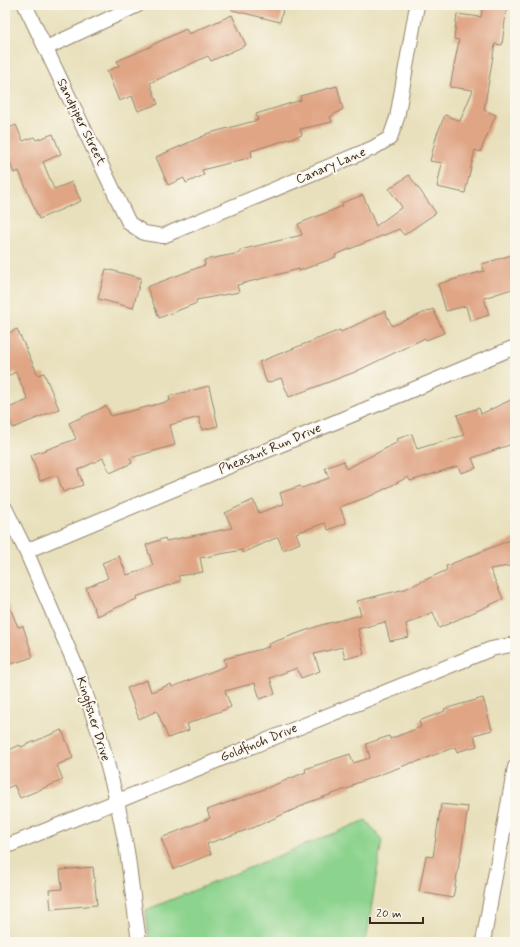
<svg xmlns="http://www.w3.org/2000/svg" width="520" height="947" viewBox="0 0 520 947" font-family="Mynerve,sans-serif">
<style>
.green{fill:#8cd38d;stroke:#647e56}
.building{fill:#e0a585}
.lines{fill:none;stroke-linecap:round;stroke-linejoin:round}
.street-casing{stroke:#92856d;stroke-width:16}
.street{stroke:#fff;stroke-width:14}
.labels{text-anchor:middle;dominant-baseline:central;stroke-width:4;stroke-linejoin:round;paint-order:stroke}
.street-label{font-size:13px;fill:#3b2a1e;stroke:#fbf7ec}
</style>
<rect width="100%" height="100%" fill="#fbf7ec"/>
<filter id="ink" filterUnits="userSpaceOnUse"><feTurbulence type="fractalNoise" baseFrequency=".025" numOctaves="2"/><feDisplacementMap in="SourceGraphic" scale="8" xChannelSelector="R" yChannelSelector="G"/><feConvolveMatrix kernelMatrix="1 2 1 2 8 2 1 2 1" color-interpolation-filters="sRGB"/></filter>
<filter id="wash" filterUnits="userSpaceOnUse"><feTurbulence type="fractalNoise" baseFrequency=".012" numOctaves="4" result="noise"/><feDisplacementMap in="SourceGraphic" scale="16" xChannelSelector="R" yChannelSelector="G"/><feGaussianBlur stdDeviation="0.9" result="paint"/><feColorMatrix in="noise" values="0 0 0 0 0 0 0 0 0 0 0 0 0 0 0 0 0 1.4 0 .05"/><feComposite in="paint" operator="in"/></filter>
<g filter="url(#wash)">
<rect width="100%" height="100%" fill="#e8e0bc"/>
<path class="green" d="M366 820 382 840 366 942H149L146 910Z"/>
<g id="blocks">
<path class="building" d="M232 5H284L280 22 232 10Z
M483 5H507L502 45 495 44 484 110 496 115 480 152 475 150 465 193 437 187 442 163 430 161 437 134 445 115 460 121 473 90 450 87 459 40 454 39 457 14 481 17Z
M232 15 246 45 211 61 208 56 150 83 158 104 138 111 132 96 119 101 107 71 119 66 117 61 150 47V46L186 29 189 34Z
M337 86 343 109 330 117 332 122 300 129 302 135 251 151 252 157 202 170 204 175 186 183 184 178 168 185 156 157 206 135V134L258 120 256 114 301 100 300 96Z
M16 125 23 141 34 137 36 140 53 134 61 154 43 162 54 189 72 182 81 201 39 219 19 171 14 173 5 150V130Z
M409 175 436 213 404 235 399 229 335 255 336 257 299 271V269L237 285 239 292 196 300 197 303 159 318 147 287 205 265 204 260 240 253V250L302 235 298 224 343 206 342 203 363 195 376 226 402 207 389 189Z
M515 254V288L484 298 489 315 470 321 466 306 446 311 438 284 484 271 482 264Z
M106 269 141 278 133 308 98 299Z
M433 309 444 333 426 340 425 338 355 372 289 397 281 378 267 383 259 362 340 330 341 332 385 311 392 326Z
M17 329 38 375 44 373 59 409 13 428 6 409 28 400 16 372 5 377V335Z
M209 386 218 426 202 430 199 417 170 425 175 445 130 458 132 463 110 473 103 458 78 470 83 485 63 492 57 475 40 481 31 455 76 439 69 423 106 406 111 416 170 401 169 396Z
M515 398V443L472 458 476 468 461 473 458 466 410 481 408 477 373 495 340 507 346 523 328 530 325 523 296 533 300 543 283 550 278 537 243 553 242 550 200 558 203 572 178 576 180 581 136 597 137 599 97 616 86 588 108 578 102 563 119 556 127 575 153 566 146 545 165 538 166 541 232 528 225 513 253 500 259 513 284 504 280 493 300 486 302 488 329 478 325 468 344 461 346 469 398 442 397 439 412 434 417 449 464 435 457 415 479 408 481 414Z
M515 538V565L490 569 503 599 439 628 433 612 406 624 409 637 390 641 385 622 358 629 364 654 345 659 342 647 314 654 320 671 301 678 297 668 270 678 275 694 260 699 255 683 225 691 231 707 187 724 189 730 168 738 157 711 139 719 127 688 147 680 151 692 171 684 172 687 226 666 224 659 269 647 268 644 321 625 361 615 357 601 405 589 447 570 446 566Z
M5 596 18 627 23 626 33 657 5 666Z
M483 698 492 730 474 735 477 746 457 752 455 747 414 763V762L352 785V787L304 804V805L255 827 207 844 211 854 174 869 161 838 210 818 207 810 257 792 306 772 305 769 350 754 353 763 370 758 366 744 389 736 390 739 421 727 419 721 445 711 444 709Z
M62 730 73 758 57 765 63 780 20 798 14 785 5 789V752L20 745 21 747Z
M441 804 468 807 462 846 453 898 419 892 426 856 433 857Z
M93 867 97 905 51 909 49 890 62 889 60 870Z"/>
</g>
</g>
<g filter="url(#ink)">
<use href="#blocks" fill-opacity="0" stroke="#92856d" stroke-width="1"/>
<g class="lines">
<defs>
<path id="street" d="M25 5 129 223 144 233 163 236 373 148 390 138 397 118 417 5
M46 48 138 5
M5 508 26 551 78 671 99 733 117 801 127 851 139 942
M26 551 515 347
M5 847 491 649 515 644
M483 942 515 767"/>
</defs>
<use href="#street" class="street-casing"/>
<use href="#street" class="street"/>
</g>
</g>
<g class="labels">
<g class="street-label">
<text transform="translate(81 122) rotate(64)">Sandpiper Street</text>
<text transform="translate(331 166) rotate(-23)">Canary Lane</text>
<text transform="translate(270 449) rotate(-23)">Pheasant Run Drive</text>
<text transform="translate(93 719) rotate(73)">Kingfisher Drive</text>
<text transform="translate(259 743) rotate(-22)">Goldfinch Drive</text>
</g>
</g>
<rect width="520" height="947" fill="none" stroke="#fbf7ec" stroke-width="20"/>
<path d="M370 917v6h53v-6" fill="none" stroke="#3b2a1e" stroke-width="2"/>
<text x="376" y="917" font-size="12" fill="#3b2a1e" stroke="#fbf7ec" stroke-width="3" paint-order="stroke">20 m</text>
</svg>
